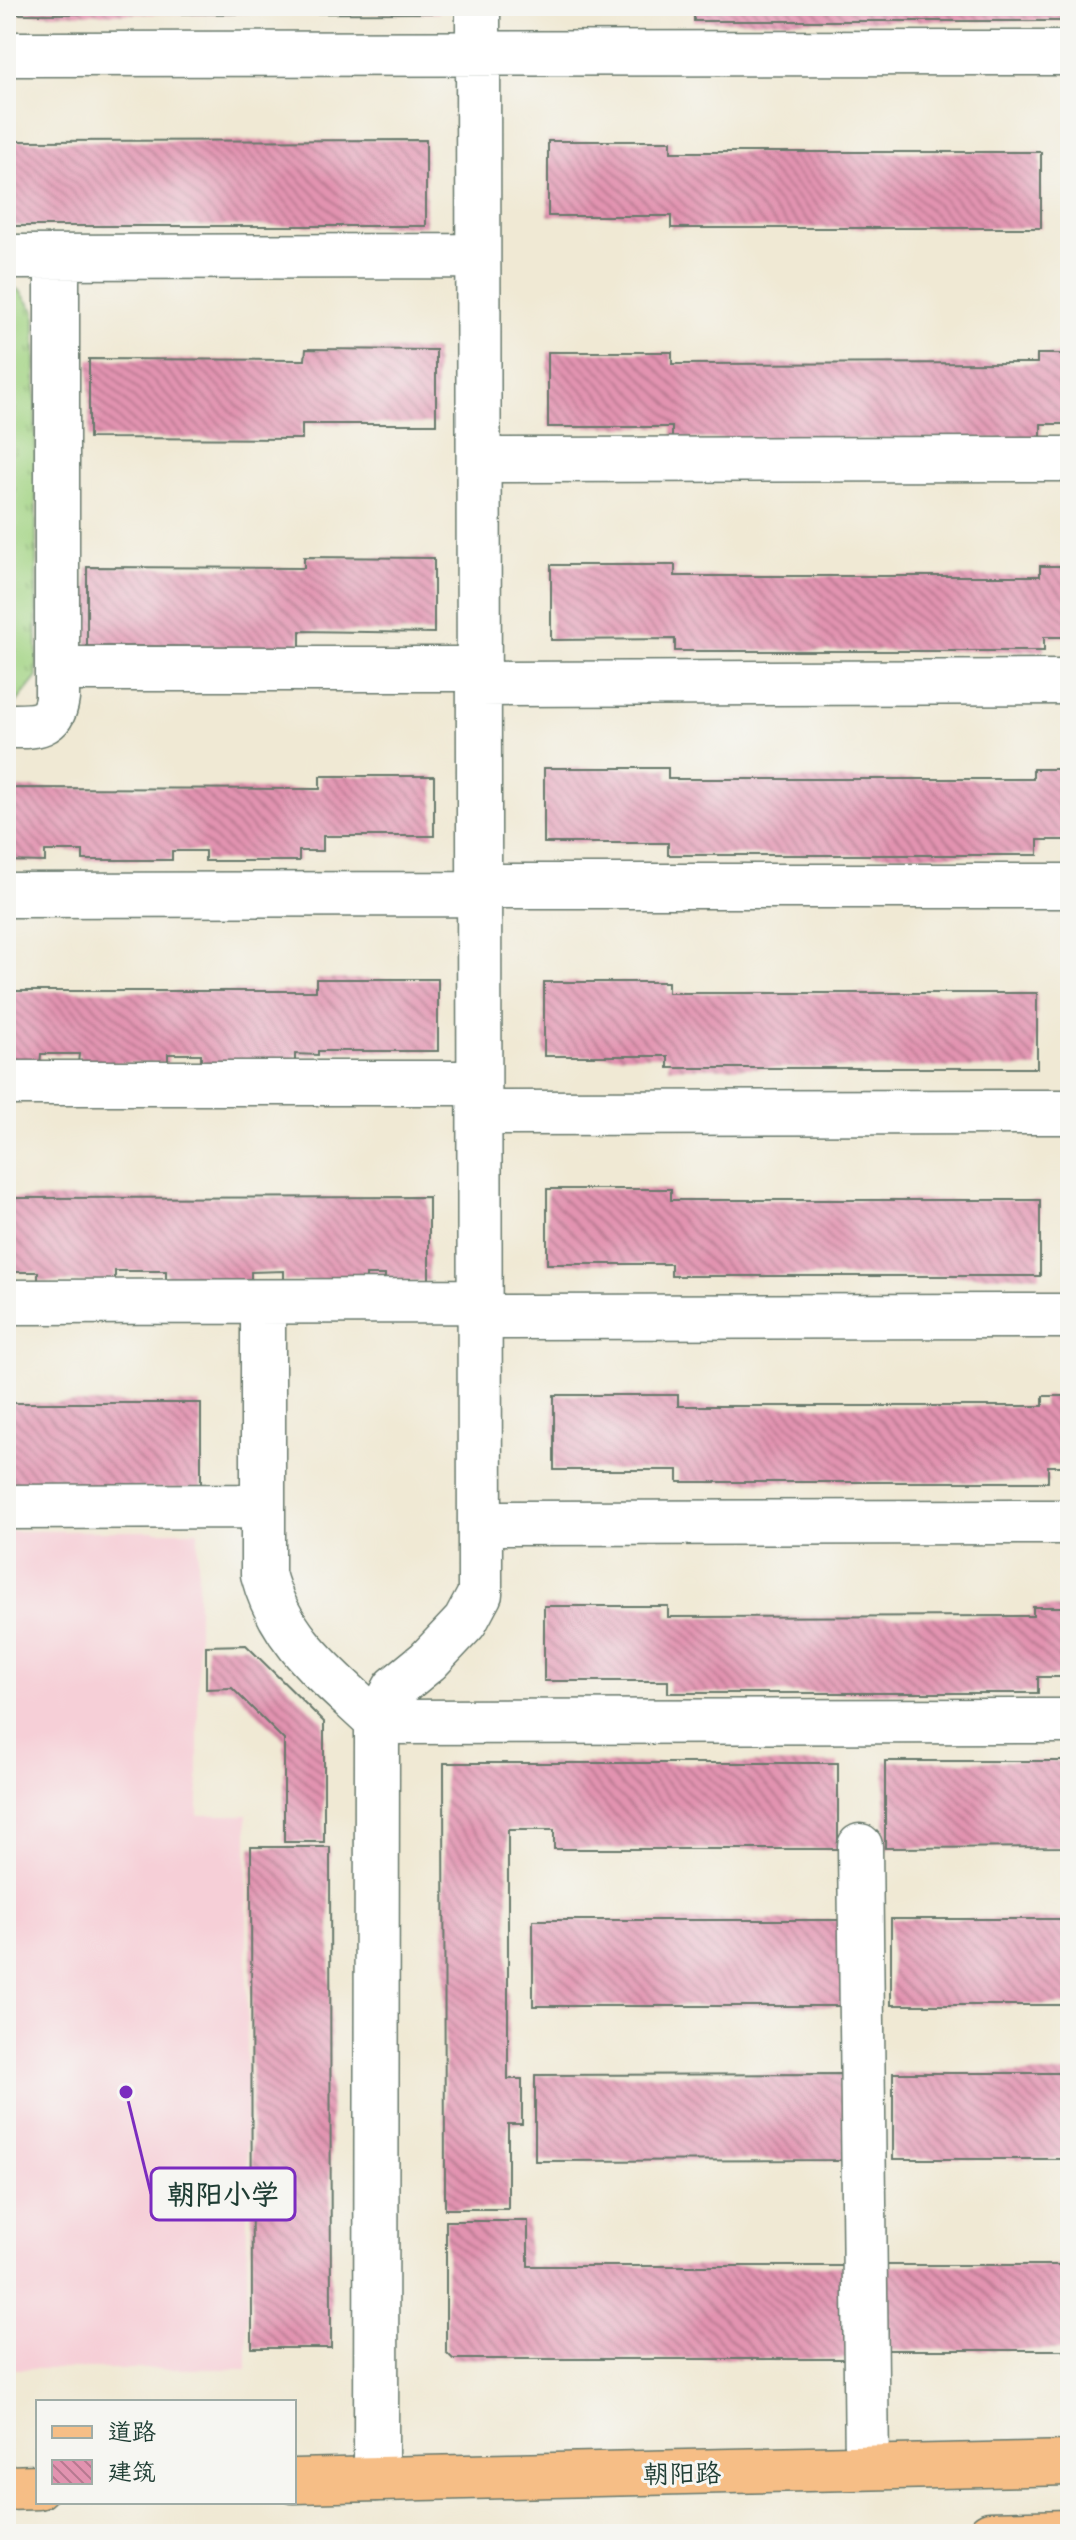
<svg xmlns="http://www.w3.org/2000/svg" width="1076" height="2540" viewBox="0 0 1076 2540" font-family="'Playpen Sans','LXGW WenKai TC',sans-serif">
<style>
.built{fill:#f6cfd7}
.grass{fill:url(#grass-tufts);stroke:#60885b;stroke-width:2}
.building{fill:url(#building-back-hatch)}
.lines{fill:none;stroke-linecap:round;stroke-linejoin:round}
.minor-casing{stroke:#68796c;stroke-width:47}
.major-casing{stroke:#68796c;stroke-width:47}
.minor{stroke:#fff;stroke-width:44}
.major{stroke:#f6be86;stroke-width:44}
.labels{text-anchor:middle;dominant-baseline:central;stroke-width:6;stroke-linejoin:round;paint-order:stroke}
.street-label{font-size:26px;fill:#1f3d34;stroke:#f6f6f2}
.leader{fill:none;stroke:#7b2cbf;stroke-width:3}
.callout-dot{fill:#7b2cbf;stroke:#f6f6f2;stroke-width:3}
.callout{fill:#f6f6f2;stroke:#7b2cbf;stroke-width:3}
.callout-label{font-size:28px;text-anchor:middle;font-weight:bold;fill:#1f3d34}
</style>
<defs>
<pattern id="grass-tufts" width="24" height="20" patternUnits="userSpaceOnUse" patternTransform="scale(2)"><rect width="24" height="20" fill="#a1d382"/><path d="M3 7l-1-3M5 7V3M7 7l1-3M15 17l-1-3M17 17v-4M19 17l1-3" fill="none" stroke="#83ac6b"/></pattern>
<pattern id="building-back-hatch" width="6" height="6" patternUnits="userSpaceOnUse" patternTransform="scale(2)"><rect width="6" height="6" fill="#e293b0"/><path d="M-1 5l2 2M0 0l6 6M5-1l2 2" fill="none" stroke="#b77990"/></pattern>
</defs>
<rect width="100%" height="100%" fill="#f6f6f2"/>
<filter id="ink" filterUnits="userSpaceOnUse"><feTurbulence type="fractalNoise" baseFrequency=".0125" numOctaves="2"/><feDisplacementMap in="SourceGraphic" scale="16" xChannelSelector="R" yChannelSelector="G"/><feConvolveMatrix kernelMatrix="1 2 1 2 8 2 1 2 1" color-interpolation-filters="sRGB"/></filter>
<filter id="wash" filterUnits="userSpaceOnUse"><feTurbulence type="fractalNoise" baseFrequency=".006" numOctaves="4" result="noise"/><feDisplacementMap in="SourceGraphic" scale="32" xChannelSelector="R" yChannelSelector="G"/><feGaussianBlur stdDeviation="1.8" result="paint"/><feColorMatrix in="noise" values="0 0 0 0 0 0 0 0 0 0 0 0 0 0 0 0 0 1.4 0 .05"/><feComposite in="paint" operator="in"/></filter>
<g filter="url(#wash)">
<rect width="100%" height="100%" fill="#f0e9d4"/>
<path class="built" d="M6 1531H198V1815H247V2369H6Z"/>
<path class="grass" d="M6 283 20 291 35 312 37 677 13 707H6Z"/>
<g id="blocks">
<path class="building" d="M6 6H439V13L6 14Z
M547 6H1070V21H694V9H547Z
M426 140V226H6V141Z
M548 141H671V152H1041V228H671V216H548Z
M306 349 436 350V424H302V439L89 438V359L305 360Z
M548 352H672V364L1037 363V354H1070V424H1041V439H672V427H548Z
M304 557 434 558V633L300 631V647L87 646V567L304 568Z
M551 565H675V576H1040V566H1070V637H1044V651H675V639L551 640Z
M544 768H668V779H1033V769H1070V840H1038V855H668V843H544Z
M320 776H434V836H323V851H299V861H205V851H172V860H83V851H45V862L6 861V788L320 789Z
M316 979H438V1051H318V1055L295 1054V1065L201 1064V1054H168V1063H78L79 1054H41L40 1065H6V991H316Z
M544 982H668V993H1037V1068H668V1056H544Z
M547 1189H671V1200H1040V1276H671V1264H547Z
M429 1197V1281H385V1275H366V1281H284V1271L251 1272V1281H166V1271H115V1282H38V1272H6V1198Z
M554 1395H678V1406H1043V1396H1070V1466H1048V1482H678V1470H554Z
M6 1403H201V1489H6Z
M544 1606H668V1617L1033 1616V1607H1070V1677H1038V1693H668V1681H544Z
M246 1645 324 1722V1842H284V1740L232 1688 206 1689V1646Z
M885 1761H1070V1847L885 1848Z
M444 1763H838V1849H554V1830H508V2079H522V2124H508V2209H445Z
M251 1847H330L331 2348H252Z
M891 1919H1070V2005H891Z
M533 1920H844L845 2006H533Z
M893 2073H1070V2159H893Z
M847 2074V2160L535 2161V2075Z
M446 2221H528V2266H851V2359H453L446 2352Z
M886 2265H1070V2350H886Z"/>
</g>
</g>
<g filter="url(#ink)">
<use href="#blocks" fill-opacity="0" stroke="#68796c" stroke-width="2"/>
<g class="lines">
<defs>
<path id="minor" d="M6 54 1070 53
M6 257 478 256
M479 460 1070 459
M57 669H479
M479 684 1070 682
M6 726C31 726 53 729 57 698V257
M479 886H1070
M6 895 479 894
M6 1083H479
M480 1113 1070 1112
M6 1302 480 1301
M263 1302V1574C281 1642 329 1676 377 1722L1070 1721
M480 1317 1070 1316
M6 1507 263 1506
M480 1523 1070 1522
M860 1846 867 2467
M376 2479 377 1722 395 1688 428 1661 465 1622 480 1594 478 6"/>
<path id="major" d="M294 2481 1070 2463
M6 2488 38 2487
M990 2534 1070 2532"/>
</defs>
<use href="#minor" class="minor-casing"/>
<use href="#major" class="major-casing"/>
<use href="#minor" class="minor"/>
<use href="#major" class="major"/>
</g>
</g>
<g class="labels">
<g class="street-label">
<text transform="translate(682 2472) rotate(-1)">朝阳路</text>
</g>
</g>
<path class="leader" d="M126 2092L151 2194"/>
<circle class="callout-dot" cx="126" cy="2092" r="8"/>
<rect class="callout" x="151" y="2168" width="144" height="52" rx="8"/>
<g class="callout-label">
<text x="223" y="2204">朝阳小学</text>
</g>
<rect width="1076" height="2540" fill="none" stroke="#f6f6f2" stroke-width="32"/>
<rect x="36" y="2400" width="260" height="104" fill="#f6f6f2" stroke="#a0aca6" stroke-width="2"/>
<rect x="52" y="2426" width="40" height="12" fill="#f6be86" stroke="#a0aca6" stroke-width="2"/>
<text x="108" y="2440" font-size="24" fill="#1f3d34">道路</text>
<rect x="52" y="2460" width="40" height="24" fill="url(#building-back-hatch)" stroke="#a0aca6" stroke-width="2"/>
<text x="108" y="2480" font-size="24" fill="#1f3d34">建筑</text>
</svg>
